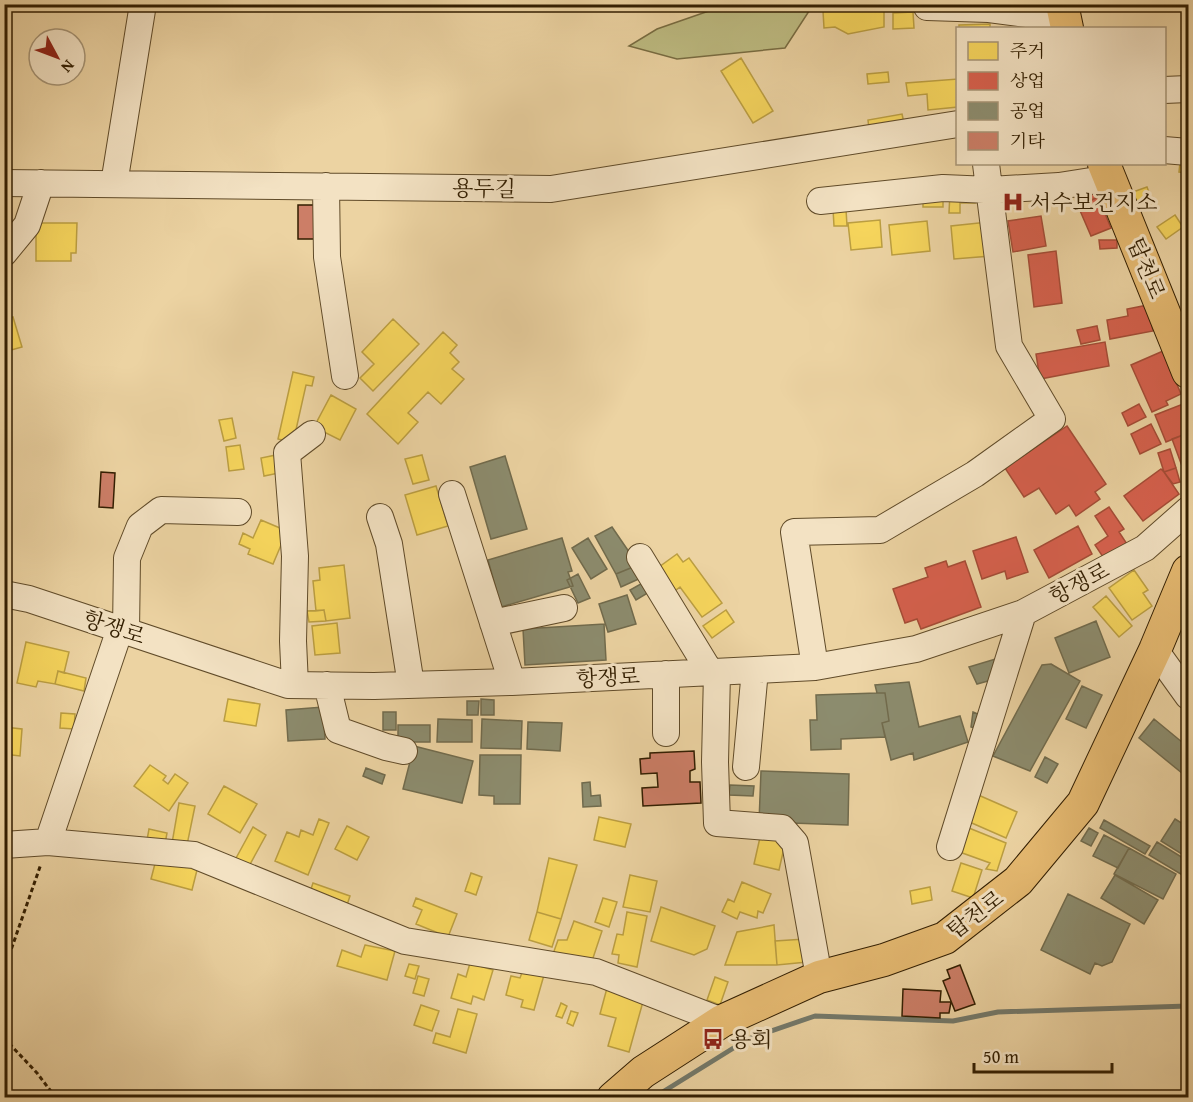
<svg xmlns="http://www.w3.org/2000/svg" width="1193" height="1102" viewBox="0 0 1193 1102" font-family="'Gentium Book Plus','Noto Serif KR',serif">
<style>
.green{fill:#bdbb81;stroke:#786c41;stroke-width:1.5}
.homes{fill:#f6d55c;stroke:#bb9e41;stroke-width:1.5}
.shops{fill:#d6604d;stroke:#a54c36;stroke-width:1.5}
.industry{fill:#8c8c6e;stroke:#716b4d;stroke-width:1.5}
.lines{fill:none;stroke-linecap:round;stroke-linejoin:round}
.stream{stroke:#73796b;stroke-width:5}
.building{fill:#cc7e67;stroke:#321e01;stroke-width:1.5}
.minor-casing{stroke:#604b29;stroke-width:28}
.major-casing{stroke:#321e01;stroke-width:34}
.path{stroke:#321e01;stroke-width:3;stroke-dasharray:4.5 3;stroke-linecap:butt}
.minor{stroke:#f3e2c3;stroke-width:26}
.major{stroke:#e6ba71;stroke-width:32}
.labels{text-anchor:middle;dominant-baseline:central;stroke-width:6;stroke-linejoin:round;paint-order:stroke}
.street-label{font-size:22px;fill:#321e01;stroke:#f3e2c3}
.poi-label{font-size:22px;fill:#321e01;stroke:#f3e2c3;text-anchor:start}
</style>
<rect width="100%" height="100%" fill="#ecd3a2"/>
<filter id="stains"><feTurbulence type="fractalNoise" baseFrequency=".00333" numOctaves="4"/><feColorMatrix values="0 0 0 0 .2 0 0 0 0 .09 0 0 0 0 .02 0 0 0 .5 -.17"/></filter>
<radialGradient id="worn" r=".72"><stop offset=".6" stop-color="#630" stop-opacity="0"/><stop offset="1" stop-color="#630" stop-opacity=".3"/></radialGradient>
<path class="green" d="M726 5H813L785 48 677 59 629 46 657 29Z"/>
<path class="homes" d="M834 4H880L884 7V27L848 34 835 27 824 28 823 11 834 10Z
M913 12 914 28 893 29V13Z
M990 24V28H959V25Z
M741 58 773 111 753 123 721 71Z
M888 72 889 82 868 84 867 74Z
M958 79V107L928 110 927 94 908 96 906 83Z
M902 114 904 123 869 129 868 120Z
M1181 153 1188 154V173L1179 172Z
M1147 187 1153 203 1139 208 1133 192Z
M950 192H975V203H960V213H949Z
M923 195H943V207H923Z
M833 209H846L847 226H834Z
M1175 215 1183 227 1166 239 1157 227Z
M880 220 882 247 851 250 848 223Z
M927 221 930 251 892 255 889 225Z
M988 222 991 256 954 259 951 226Z
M36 223H77L76 253H71V261H36Z
M13 317 22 347 4 352V319Z
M393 319 419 344 373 391 360 378 374 364 362 352Z
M443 332 457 345 450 353 459 362 452 369 464 379 441 404 428 392 408 413 418 422 398 444 367 414Z
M293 372 314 377 312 386 306 385 293 443 278 439Z
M331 395 356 409 340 440 314 427Z
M232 418 236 438 224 441 219 420Z
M240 445 244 469 229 471 226 447Z
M276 455 279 473 264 476 261 458Z
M422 455 429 480 413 484 405 459Z
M436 486 448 526 417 535 405 495Z
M261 520 287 531 273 564 248 554 250 549 239 544 243 533 253 538Z
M677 554 683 562 689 558 722 603 702 617 680 587 672 593 659 567Z
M344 565 350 618 326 621 324 610 316 611 313 581 320 580 319 568Z
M1134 570 1148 590 1143 593 1152 606 1132 620 1109 588Z
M1106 596 1132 626 1119 637 1093 607Z
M324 610 326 621 309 622 307 611Z
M726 610 734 622 712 638 703 626Z
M337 623 340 653 315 655 312 626Z
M26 642 69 652 64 673 58 671 55 684 38 681 36 687 17 683Z
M58 671 86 678 84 691 55 684Z
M228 699 260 704 256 726 224 721Z
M61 713 75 714 74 729 60 728Z
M4 727 22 729 20 756 4 754Z
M150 765 166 776 163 780 168 784 175 774 188 783 169 811 134 786Z
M224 786 257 804 240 833 208 814Z
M976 794 1017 812 1006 838 965 820Z
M179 803 195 806 187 845 172 843Z
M599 817 631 824 625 847 594 840Z
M319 819 329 823 308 875 275 861 287 832 299 837 301 830 313 835Z
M347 826 369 837 357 860 335 849Z
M964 826 1006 843 997 871 986 869 990 863 954 850Z
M253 827 266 835 248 868 235 860Z
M149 829 167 833 165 844 147 840Z
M761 833 786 839 779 870 754 864Z
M157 856 198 866 192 890 151 879Z
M549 858 577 865 561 919 537 912Z
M961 863 982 870 973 898 952 891Z
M471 873 482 877 476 895 465 891Z
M630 875 657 881 650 912 623 907Z
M742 882 771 894 763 913 758 911 757 918 740 912 737 919 722 912 728 899 734 902Z
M313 883 350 896 346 908 309 895Z
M930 887 932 900 912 904 910 891Z
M416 898 457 914 448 937 416 924 422 910 413 906Z
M603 898 617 902 609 927 595 922Z
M661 907 715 926 707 949 694 955 651 941Z
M537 912 561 919 552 947 529 940Z
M627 912 647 916 637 967 618 963 619 955 612 954 617 934 623 935Z
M574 921 602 931 590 967 553 954 558 940H567Z
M774 925 777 965H725L737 932Z
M805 939 807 962 777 965 775 941Z
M365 945 395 951 387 980 337 966 342 950 361 957Z
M470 963 493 970 484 1000 473 996 471 1004 451 998 458 974 466 977Z
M409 964 419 966 415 979 405 976Z
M523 970 544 975 534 1010 521 1007 523 1000 506 995 511 976 520 978Z
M418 976 429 979 424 996 413 993Z
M715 977 728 982 720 1005 707 1000Z
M607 988 644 998 629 1052 608 1046 616 1018 600 1014Z
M561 1003 567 1006 562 1018 556 1016Z
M421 1005 439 1011 432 1031 414 1025Z
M458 1009 477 1014 466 1053 433 1043 436 1033 450 1037Z
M571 1011 578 1013 573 1026 567 1023Z"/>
<path class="shops" d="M1092 187 1098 197 1078 206 1073 188Z
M1098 197 1111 228 1091 236 1078 206Z
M1041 216 1046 246 1013 252 1008 221Z
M1099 240H1117V248L1100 249Z
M1056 251 1062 303 1034 307 1028 255Z
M1148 305 1153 331 1110 339 1107 320 1128 316 1127 309Z
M1097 326 1100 340 1081 344 1077 330Z
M1105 342 1109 366 1040 379 1036 354Z
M1163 351 1181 394 1166 401 1168 405 1152 412 1131 365Z
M1188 402V433L1166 442 1155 415Z
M1139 404 1146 417 1128 426 1122 413Z
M1151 424 1161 444 1140 454 1131 434Z
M1067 426 1106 484 1095 492 1100 499 1076 516 1069 505 1056 514 1039 488 1024 497 1005 468Z
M1188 433V494L1185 496 1182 466 1172 439Z
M1170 449 1176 468 1164 472 1158 453Z
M1176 468 1180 482 1173 484 1164 472Z
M1161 469 1164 472 1179 494 1143 521 1124 496Z
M1109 507 1124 529 1119 532 1127 544 1105 560 1095 545 1108 536 1095 516Z
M1078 526 1092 554 1049 578 1034 550Z
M1016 537 1028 572 1007 579 1005 571 982 579 973 551Z
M946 561 948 567 965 561 981 607 921 629 917 619 905 623 893 589 928 577 925 568Z"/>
<path class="industry" d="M505 456 527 529 491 539 470 467Z
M612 527 638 565 616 574 595 536Z
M562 538 572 571 568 572 573 586 501 607 488 560Z
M588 538 607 569 591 579 572 548Z
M638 565 643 577 621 587 616 574Z
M578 574 590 598 578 603 567 580Z
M646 581 651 591 636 600 630 590Z
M627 595 636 624 608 632 599 604Z
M1096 621 1110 657 1069 673 1055 638Z
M604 624 606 660 525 665 523 629Z
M1002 657 999 678 977 684 969 667Z
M1051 664 1080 681 1030 771 993 756 1042 665Z
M909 682 919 727 960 716 968 742 914 760 913 753 891 760 882 723 889 721 885 693H877L875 685Z
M1082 686 1102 695 1086 728 1066 719Z
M877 693H885L889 721 882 723 885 737 841 739V749L811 750 810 720H817L816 695Z
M481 699 494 700V715H481Z
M467 701H479L478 715H467Z
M323 707 325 739 288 741 286 710Z
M383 712H396V730H383Z
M973 712 980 715 978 729 971 727Z
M438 719 472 720V742H437Z
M482 719 522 721 521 749 481 748Z
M1154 719 1188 747V778L1139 738Z
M528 722 562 723 560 751 527 749Z
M398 725H430V742H398Z
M414 746 473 761 462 803 403 789Z
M480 755H521L520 804H494V796L479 795Z
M1045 757 1058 764 1047 783 1035 777Z
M366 768 385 775 382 784 363 776Z
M761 771 849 774 848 825 759 822Z
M590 782 591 796 600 795 601 806 583 807 582 783Z
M730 785 754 786 753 796 729 795Z
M1175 819 1188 827V858L1161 841Z
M1104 820 1150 846 1145 854 1100 828Z
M1089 828 1098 833 1091 846 1081 841Z
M1104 835 1129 848 1118 868 1093 856Z
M1157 842 1188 861V869L1184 876 1149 855Z
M1129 848 1176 874 1163 899 1114 874Z
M1115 875 1158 900 1144 924 1101 898Z
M1183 876H1188V900H1184Z
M1068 894 1130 924 1112 962 1102 966 1095 963 1090 974 1041 950Z"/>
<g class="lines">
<path class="stream" d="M653 1098 748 1039 815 1016 953 1021 998 1012 1188 1006"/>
</g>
<path class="building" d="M298 205H322V239H298Z
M101 472 115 473 113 508 99 507Z
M694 751 695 769 690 771V782H700L701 803 643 806 642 788 658 787 657 773 641 774 640 759 650 758V753Z
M960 965 975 1004 955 1011 943 981 950 978 947 970Z
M903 989 941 991 940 1002H951L949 1013H940V1018L902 1016Z"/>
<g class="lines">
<defs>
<path id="minor" d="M927 7 989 9 1065 19
M1164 90 1188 89
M1164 150 1188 152
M4 183 551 189 958 124
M114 184 143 4
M326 186 327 257 345 376
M820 201 943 188 990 190 1059 186 1110 178
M4 253 27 225 41 183
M452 494 512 682
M380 517 389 544 411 685
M640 557 710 672
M4 594 29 599 288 685 374 686 512 682 815 667 916 649 1023 613 1145 548 1188 510
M493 623 564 608
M126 631 127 558 140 526 161 510 238 512
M1155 650 1188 696
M815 667 794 532 880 530 975 474 1052 419 1009 346 986 164
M717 672 715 762 717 823 782 828 795 843 819 977
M666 674V733
M295 685 293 641 295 556 287 453 312 434
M327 685 338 730 386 747 404 751
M746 767 755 670
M48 842 120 629
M4 845 48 842 194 855 405 941 596 972 722 1021
M950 847 1023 613"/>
<path id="major" d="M1062 4 1067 28
M1104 164 1188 372
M613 1098 643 1072 722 1021 819 977 884 960 945 938 1018 881 1083 803 1155 650 1188 571"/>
</defs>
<use href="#minor" class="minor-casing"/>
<use href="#major" class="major-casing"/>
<path class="path" d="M4 970 41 864
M4 1038 37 1073 56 1098"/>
<use href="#minor" class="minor"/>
<use href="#major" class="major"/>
</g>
<defs>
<symbol id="hospital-bare" viewBox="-9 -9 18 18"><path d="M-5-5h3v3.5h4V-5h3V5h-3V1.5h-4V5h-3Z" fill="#8f2418" stroke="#f3e2c3" stroke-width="2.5" paint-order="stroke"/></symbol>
<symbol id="bus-bare" viewBox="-9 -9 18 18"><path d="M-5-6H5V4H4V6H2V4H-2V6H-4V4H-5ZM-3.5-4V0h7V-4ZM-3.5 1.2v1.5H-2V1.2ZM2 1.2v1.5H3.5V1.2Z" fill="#8f2418" stroke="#f3e2c3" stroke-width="2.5" paint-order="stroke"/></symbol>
</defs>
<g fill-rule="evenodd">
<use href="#hospital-bare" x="998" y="187" width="30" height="30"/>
<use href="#bus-bare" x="698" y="1024" width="30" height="30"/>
</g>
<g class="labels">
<g class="street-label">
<text transform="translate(484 188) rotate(1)">용두길</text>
<text transform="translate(1147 268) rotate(68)">탑천로</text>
<text transform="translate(1079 583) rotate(-28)">항쟁로</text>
<text transform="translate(114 627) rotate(18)">항쟁로</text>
<text transform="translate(608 677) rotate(-3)">항쟁로</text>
<text transform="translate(975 914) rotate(-37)">탑천로</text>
</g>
<g class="poi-label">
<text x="1030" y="202">서수보건지소</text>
<text x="730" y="1039">용회</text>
</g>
</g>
<rect width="1193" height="1102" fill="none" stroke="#ecd3a2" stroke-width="24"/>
<rect x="6" y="6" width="1181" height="1090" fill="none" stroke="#321e01" stroke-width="3"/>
<rect x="12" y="12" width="1169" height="1078" fill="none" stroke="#321e01" stroke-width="1.5"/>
<rect x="956" y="27" width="210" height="138" fill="#f3e2c3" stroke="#a69475" stroke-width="1.5"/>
<rect x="968" y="42" width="30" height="18" fill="#f6d55c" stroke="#a69475" stroke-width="1.5"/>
<text x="1010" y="57" font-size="18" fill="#321e01">주거</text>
<rect x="968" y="72" width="30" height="18" fill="#d6604d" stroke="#a69475" stroke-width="1.5"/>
<text x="1010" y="87" font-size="18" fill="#321e01">상업</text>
<rect x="968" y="102" width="30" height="18" fill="#8c8c6e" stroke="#a69475" stroke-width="1.5"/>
<text x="1010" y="117" font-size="18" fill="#321e01">공업</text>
<rect x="968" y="132" width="30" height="18" fill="#cc7e67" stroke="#a69475" stroke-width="1.5"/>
<text x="1010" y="147" font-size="18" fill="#321e01">기타</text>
<g transform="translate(57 57) rotate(131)"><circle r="28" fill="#f3e2c3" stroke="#a69475" stroke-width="1.5"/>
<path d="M0-4.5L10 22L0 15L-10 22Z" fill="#8f2418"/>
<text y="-9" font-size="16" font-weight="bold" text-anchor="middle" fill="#321e01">N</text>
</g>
<path d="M974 1063v9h138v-9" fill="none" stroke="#321e01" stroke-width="3"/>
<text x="983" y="1063" font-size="18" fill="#321e01" stroke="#f3e2c3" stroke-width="4.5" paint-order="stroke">50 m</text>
<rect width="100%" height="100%" filter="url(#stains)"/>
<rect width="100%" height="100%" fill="url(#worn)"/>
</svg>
